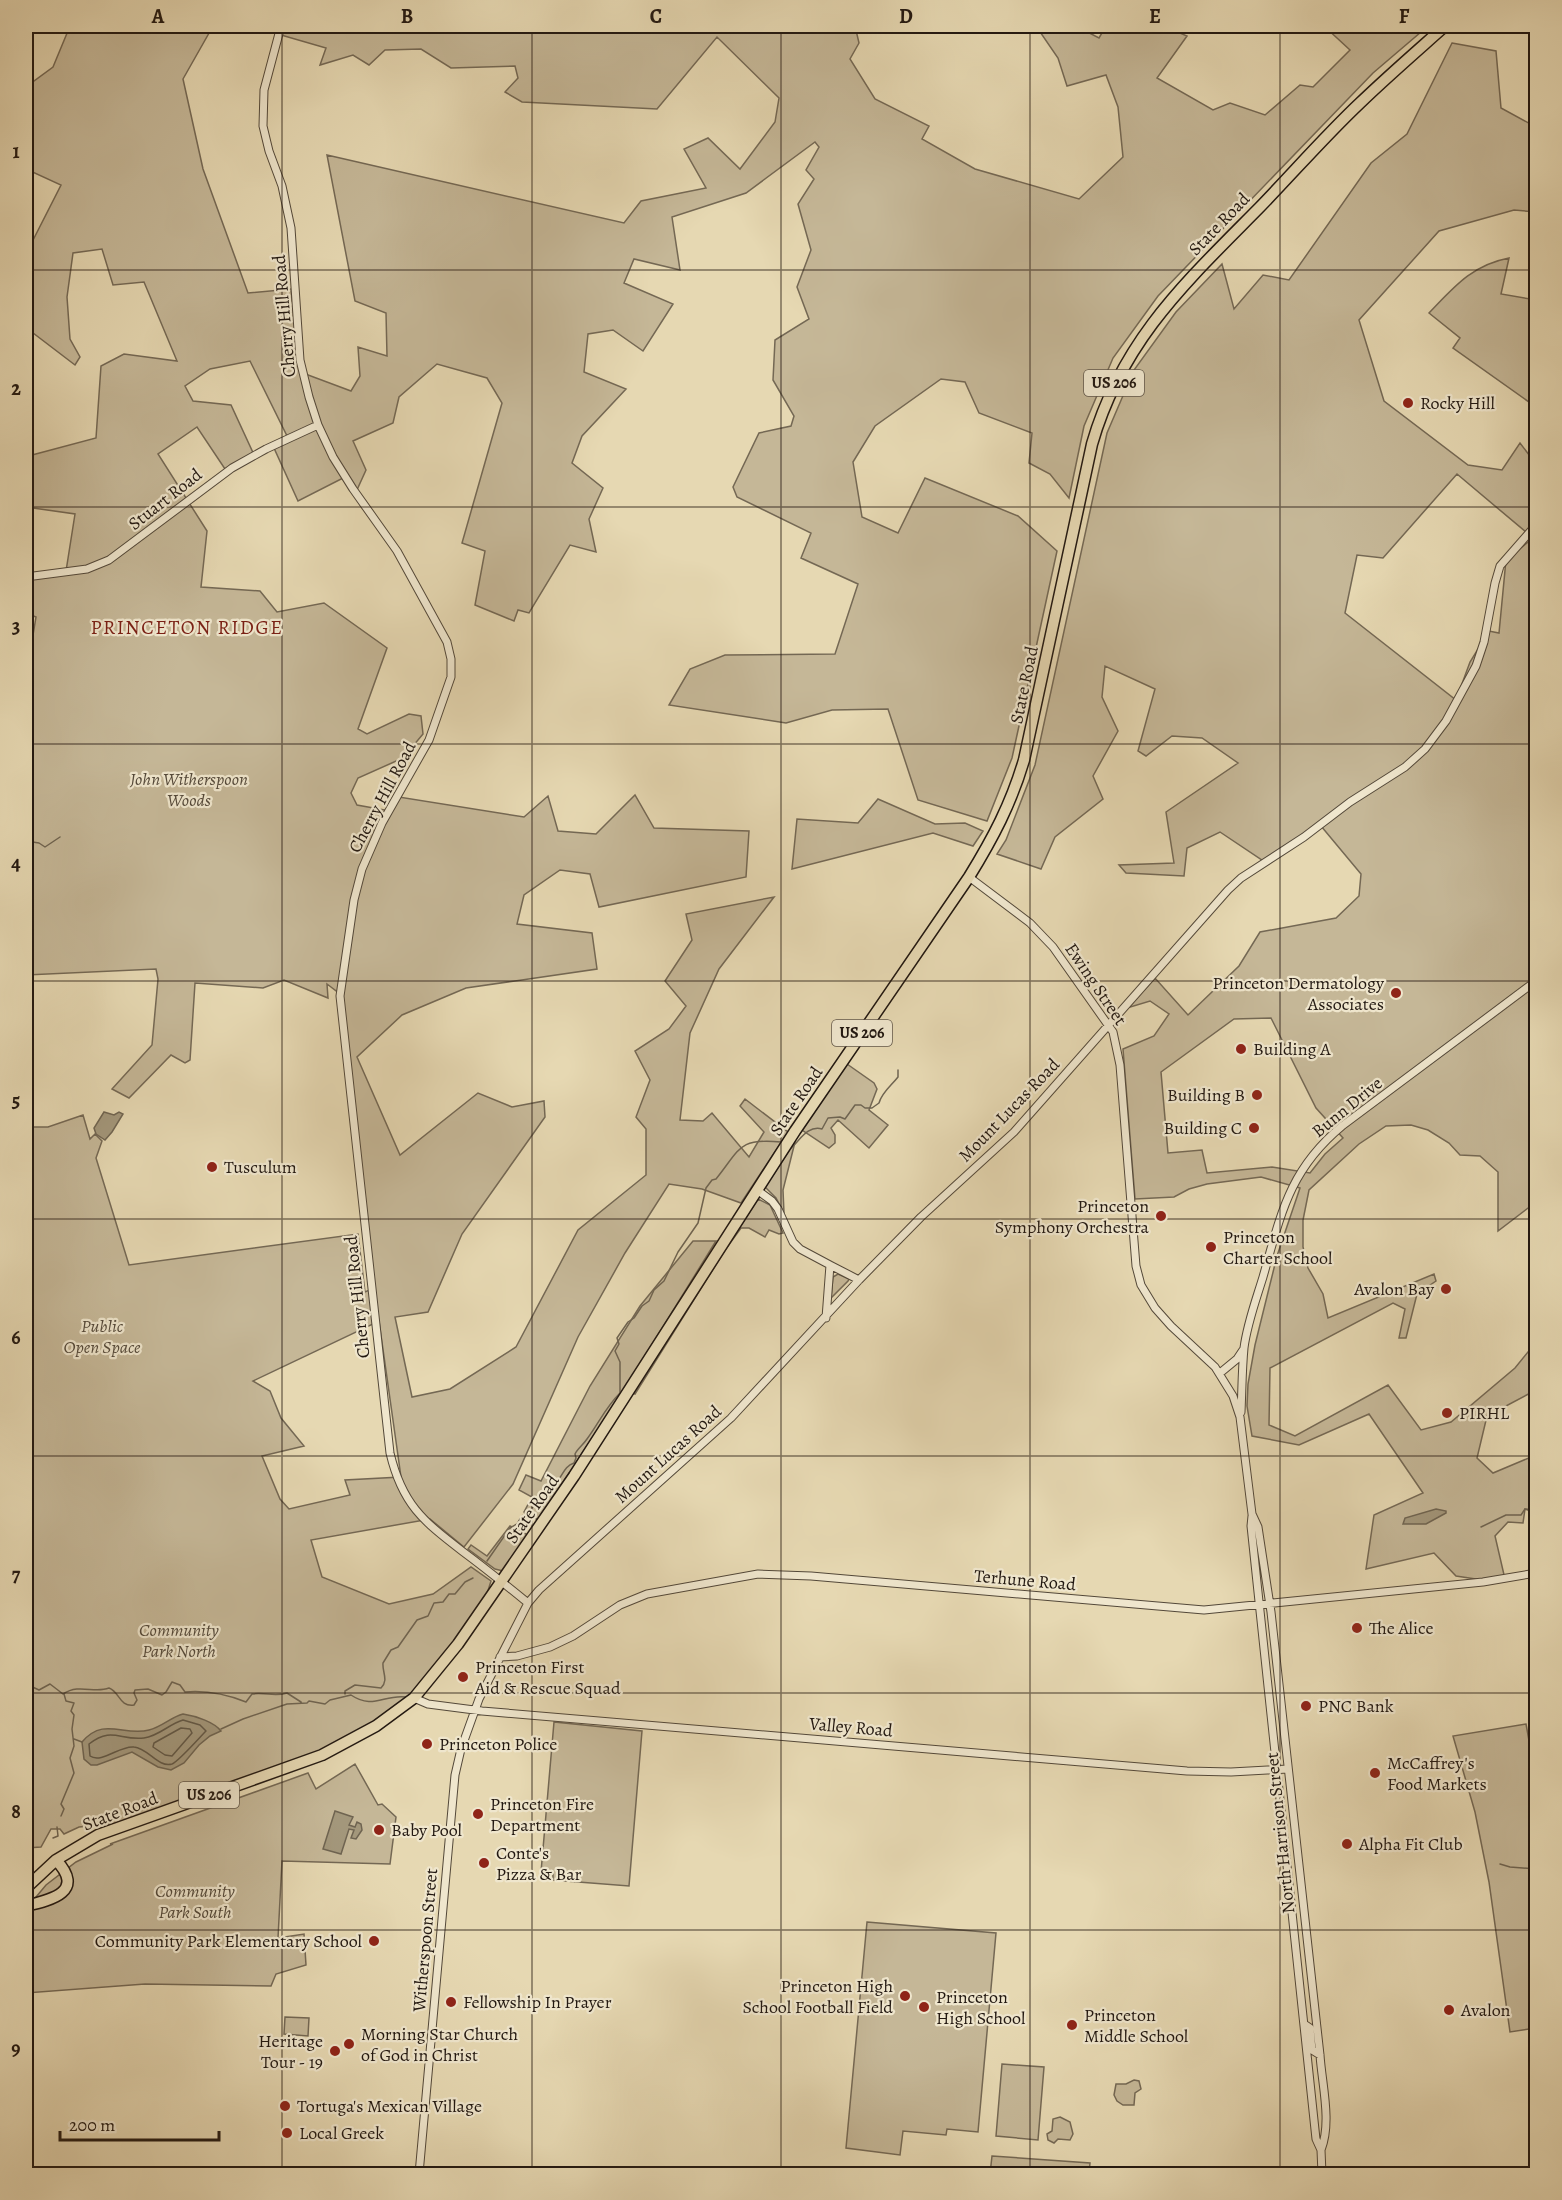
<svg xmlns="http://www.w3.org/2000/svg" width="1562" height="2200" viewBox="0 0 1562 2200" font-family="Alegreya,serif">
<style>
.green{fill:#c5b797;stroke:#746854;stroke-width:1.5;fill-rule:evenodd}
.water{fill:#a3977b;stroke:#6f6451;stroke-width:1.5}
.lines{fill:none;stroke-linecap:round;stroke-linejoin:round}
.shore{stroke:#625846;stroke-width:1.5}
.stream{stroke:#6f6451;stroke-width:1.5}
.minor-casing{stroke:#534839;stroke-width:9}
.highway-casing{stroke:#221811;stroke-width:13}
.minor{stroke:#efe6cd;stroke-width:7}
.highway{stroke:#e6d8b2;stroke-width:10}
.grid{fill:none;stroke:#221811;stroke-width:1.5;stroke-opacity:0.55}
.poi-dot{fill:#8f2418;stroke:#efe6cd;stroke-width:2}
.labels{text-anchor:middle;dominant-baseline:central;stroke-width:4.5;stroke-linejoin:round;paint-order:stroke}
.shield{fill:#efe6cd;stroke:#605649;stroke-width:1.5}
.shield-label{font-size:16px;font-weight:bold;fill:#221811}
.street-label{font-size:18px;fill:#221811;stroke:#efe6cd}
.poi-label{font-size:18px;fill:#221811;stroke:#efe6cd;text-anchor:start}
.park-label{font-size:18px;font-style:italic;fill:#534839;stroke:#efe6cd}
.neighbourhood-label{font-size:20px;letter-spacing:1.5px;fill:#7a1f14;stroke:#efe6cd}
.neatline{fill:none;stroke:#221811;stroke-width:2}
.grid-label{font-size:20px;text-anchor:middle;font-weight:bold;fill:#221811}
</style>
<rect width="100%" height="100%" fill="#e6d8b2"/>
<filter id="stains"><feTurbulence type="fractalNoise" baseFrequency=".00333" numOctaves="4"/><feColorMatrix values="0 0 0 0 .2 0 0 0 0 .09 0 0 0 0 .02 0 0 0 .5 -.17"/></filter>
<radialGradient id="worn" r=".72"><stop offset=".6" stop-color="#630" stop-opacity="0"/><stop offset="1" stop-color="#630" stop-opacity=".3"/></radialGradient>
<path class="green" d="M70 26H213L183 79 203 169 248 293 291 289 300 372 351 391 360 376 358 347 387 356 386 313 355 301 327 155 624 223 641 201 706 188 684 149 708 138 740 169 775 122 779 98 717 37 657 109 522 102 505 92 518 78 515 66 451 68 421 49 385 50 369 65 353 55 320 65 326 48 281 35 284 26H855L859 43 850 59 875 99 929 126 922 139 975 169 1079 199 1123 157 1118 107 1106 75 1067 86 1058 58 1036 26H1076L1099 38 1106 26H1164L1187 36 1157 78 1213 110 1230 103 1265 115 1300 85 1313 87 1350 50 1324 26H1428L1373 73 1158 296 1113 358 1084 426 1069 498 1050 474 1029 463 1032 433 979 413 965 382 941 379 875 426 853 462 862 517 898 533 925 478 1018 516 1057 551 1012 758 987 821 918 800 888 709 832 710 786 723 669 705 690 669 725 655 835 654 858 584 801 558 811 533 737 497 733 487 759 433 791 426 794 416 773 380 775 340 809 319 797 287 811 250 798 204 814 179 806 170 819 147 815 142 746 193 672 217 680 270 634 259 624 283 673 304 643 351 613 330 588 334 584 372 626 389 582 436 572 463 603 488 589 519 596 552 570 545 529 613 518 610 514 621 475 605 485 551 462 543 502 403 487 378 437 364 399 397 393 423 353 441 366 470 356 492 345 477 298 501 274 448 289 440 250 361 210 369 185 386 193 401 231 405 255 457 227 472 197 427 158 454 207 531 201 587 260 591 277 612 324 603 387 648 358 729 367 734 409 714 421 716 423 734 403 758 358 778 351 793 357 805 390 811 399 797 524 817 548 796 558 831 596 834 635 795 654 828 749 831 746 877 599 907 590 874 560 870 524 895 517 924 592 933 597 969 466 988 402 1015 357 1057 400 1155 478 1093 512 1107 544 1101 545 1117 462 1234 428 1312 395 1317 412 1397 450 1389 516 1347 578 1230 646 1175V1129L636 1117 650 1080 635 1051 669 1029 686 1006 665 981 692 940 686 914 774 897 719 969 690 1033 680 1120 703 1121 712 1113 749 1157 764 1132 740 1106 745 1099 788 1132 741 1203 702 1189 669 1184 625 1253 578 1337 513 1484 464 1547 430 1519 311 1540 322 1577 389 1604 433 1594 471 1567 491 1581 486 1597 473 1617 416 1691 364 1728 333 1746 120 1823 79 1827 64 1834 60 1829H51L41 1847 26 1848V1127H48L83 1115 90 1139 95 1134 102 1141 96 1158 129 1265 358 1234 365 1292 372 1289 340 994 327 984 328 998 284 980 263 988 195 983 190 1060 185 1063 171 1055 129 1098 112 1089 152 1045 158 979 156 969 26 975V677L36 617 26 613V576L66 571 75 514 26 507V410L32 455 96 438 101 366 124 354 177 361 144 282 113 285 102 249 73 253 67 297 70 339 80 357 75 365 33 333H26V248L30 246 61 185 26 169V87L53 67ZM379 1321 401 1477 345 1480 350 1495 289 1509 280 1499 262 1456 304 1446 281 1418 270 1391 253 1381Z
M1452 43 1496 51 1501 108 1536 127V212L1514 210 1439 231 1359 320 1384 401 1468 465 1502 470 1520 443 1536 464V1202L1498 1231V1172L1480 1156 1460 1155 1449 1143 1428 1130 1411 1125 1386 1126 1359 1144 1309 1190 1303 1220V1247L1308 1268 1323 1294 1328 1318 1434 1274 1436 1281 1417 1294 1406 1338H1399L1405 1309 1393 1303 1270 1368 1269 1425 1295 1436 1388 1385 1421 1430 1451 1422 1515 1368 1536 1342V1390L1487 1416 1477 1458 1493 1473 1536 1455V1513L1525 1509 1523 1523 1508 1522 1495 1536 1505 1579 1489 1581 1456 1576 1434 1553 1366 1569 1374 1515 1423 1493 1369 1414 1299 1445 1252 1436 1247 1406 1248 1384 1255 1345 1277 1256 1300 1188 1261 1177 1207 1184 1189 1189 1174 1197 1135 1199 1123 1049 1154 1036 1169 1014 1150 1001 1127 1008 1155 978 1188 1015 1239 966 1260 932 1336 918 1359 896 1361 874 1321 826 1265 862 1220 832 1187 848 1184 876 1126 873 1119 865 1174 863 1166 812 1238 763 1202 738 1172 736 1146 756 1138 751 1155 689 1105 666 1102 697 1118 731 1093 776 1103 799 1055 837 1041 869 997 854 1006 840 1035 765 1107 433 1134 370 1176 312 1222 264 1234 309 1263 275 1289 280 1371 163 1407 134ZM1457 474 1533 538 1506 560 1499 633 1489 631 1470 662 1456 700 1345 613 1357 555 1383 558ZM1271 1018 1316 1108 1343 1138 1325 1154 1310 1173 1272 1167 1207 1173 1202 1150 1168 1153 1161 1072 1234 1019Z
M1509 258 1501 294 1530 299 1536 283V407L1453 348 1460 338 1429 313C1454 287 1472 265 1509 258Z
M878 799 935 824 965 823 983 831 973 846 933 833 792 869 797 819 858 823Z
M847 1064 874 1083 877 1089 869 1110 888 1125 869 1148 838 1120 831 1128 835 1135V1143L829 1148 802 1130Z
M795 1142 783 1190 784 1213 776 1198 765 1187Z
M758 1199 770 1205 783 1233 779 1234 769 1230 765 1237 749 1228H741L725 1250 635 1394 632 1393Z
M693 1241H716L622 1393 538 1520 524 1512 532 1497 519 1490 526 1475 541 1481 590 1386 640 1306Z
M838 1274 849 1279 848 1281 831 1298 833 1277Z
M510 1526 528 1535 503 1571 495 1569 468 1549 471 1545 487 1556Z
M554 1722 642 1731 629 1886 553 1880V1873L541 1872Z
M1526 1724 1536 1779V2028L1510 2032 1489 1882 1475 1812 1453 1736Z
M355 1764 378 1805 382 1804 396 1817 390 1864 282 1861 278 1938 304 1934 306 1965 276 1974 271 1986 145 1984 26 1993V1909L46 1885 76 1862 113 1844H110L308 1773 316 1789Z
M867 1922 996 1933 978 2132 947 2129 946 2135 903 2131 900 2155 846 2148Z
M285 2017 309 2018 308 2036 284 2034Z
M1002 2064 1044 2067 1038 2140 996 2136Z
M1134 2080 1139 2081 1141 2089 1135 2093 1134 2105H1123L1117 2101 1114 2095 1116 2084H1126Z
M1060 2117 1070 2122 1073 2134 1070 2140 1058 2139 1054 2143 1048 2140 1047 2134 1052 2131 1053 2119Z
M992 2156 1090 2163 1089 2174H990Z"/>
<path class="water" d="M104 1112 114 1115 119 1112 123 1114 112 1132 105 1140 96 1134 94 1128Z
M1436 1509 1446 1511V1513L1426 1524H1403L1405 1518Z
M183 1714C196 1716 214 1722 221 1731L210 1736 199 1745 184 1763 171 1770 158 1767 132 1752 97 1765H91L84 1759 82 1742C104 1716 124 1737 149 1730 162 1727 171 1717 183 1714Z
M335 1811 353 1817 349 1825 355 1827 357 1822 361 1824 362 1830 356 1839 351 1838 354 1830 349 1829 341 1854 323 1849Z"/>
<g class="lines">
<path class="shore" d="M183 1720 200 1725 206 1731C201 1736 178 1762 172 1764 158 1768 148 1748 134 1747 120 1745 102 1764 90 1756L89 1744C112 1726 120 1741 144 1738 159 1736 169 1724 183 1720Z
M181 1728 190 1729 192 1733 172 1756 165 1755 153 1747 154 1743Z"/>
<path class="stream" d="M26 841 39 843 45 847 60 837
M791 1148C800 1140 808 1125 822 1129L828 1118 840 1117 845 1119 855 1105H861L865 1108H872L879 1103C882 1092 891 1086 898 1077V1070
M1481 1527 1506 1515H1521L1525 1509 1536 1510
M487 1561 510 1528 517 1524 521 1517 533 1507 551 1484C563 1482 561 1467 574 1463L576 1458 575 1454C578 1448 583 1445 587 1439 599 1423 605 1408 620 1393V1362L615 1351 619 1344 617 1338 628 1322 634 1318 642 1306 649 1301 654 1290 664 1281 678 1252 698 1223 706 1188 712 1180 716 1179C741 1148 738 1138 781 1142
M26 1684 39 1690 50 1684 63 1694C80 1683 94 1694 109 1688 120 1692 119 1707 134 1705L137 1700 134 1693 135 1690 148 1689 162 1695 166 1692 172 1682 180 1685 185 1692C207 1690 226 1694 246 1702L252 1694C265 1692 275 1697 287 1693L301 1702
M345 1694V1691L355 1685 381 1688C389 1680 382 1672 383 1663L391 1650 398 1647 417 1620 428 1616 434 1603 443 1602 449 1594H455L465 1582 473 1578
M221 1729 243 1719 287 1704 307 1703 309 1701 325 1704 330 1700 351 1695C373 1710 384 1694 406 1697
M74 1739 82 1742
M61 1816 64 1809 61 1804 74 1773 70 1758 74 1746 72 1729 74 1715 71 1711 74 1703 66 1701 64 1694
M53 1838 58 1836 57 1827
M1500 1864 1510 1867 1536 1869"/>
<defs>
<path id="minor" d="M281 26 264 90 263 126 269 151 282 186 291 228 300 360 309 397 318 425 333 457 353 489 397 551 447 642 451 659V677L429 740 382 823 362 869 354 900 340 996 390 1453C402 1504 423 1521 462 1551 485 1568 506 1585 528 1603
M26 577 87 569 109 560 232 468 266 449 318 425
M969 877 1030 923 1053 947 1113 1032 1120 1065 1136 1266 1141 1285 1155 1308 1171 1326 1215 1367 1233 1396 1240 1417 1252 1514 1258 1527 1271 1612 1320 2055C1322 2085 1332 2122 1321 2150
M757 1190 772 1201 778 1209 793 1242 800 1249 830 1265 826 1318
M830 1265 859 1280
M1220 1373 1237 1359 1243 1350
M1241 1412C1242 1390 1242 1369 1244 1348 1247 1324 1256 1300 1263 1277 1281 1214 1289 1170 1342 1126L1536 981
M1252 1516 1251 1526 1316 2139 1321 2150 1322 2174
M500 1657 517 1656 550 1647 573 1636 620 1605 647 1594 758 1574 811 1576 1204 1610 1483 1582 1536 1573
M414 1698 428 1704 482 1711 1187 1771 1231 1772 1288 1769
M1304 2024 1310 2028 1312 2050 1320 2055
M419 2174 455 1775 461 1749 479 1699 528 1603 539 1590 731 1418 859 1280 921 1217 1014 1132 1228 890 1241 878 1304 837 1350 802 1405 767 1425 749 1446 721 1476 666 1484 642 1495 583 1500 566 1536 525"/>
<path id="highway" d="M26 1888 56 1860 98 1835 322 1755 376 1726 414 1698 458 1644 574 1476 795 1131 969 877C993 838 1011 804 1024 760L1092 444C1122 340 1186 282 1259 208 1293 173 1325 136 1360 103 1388 76 1417 51 1445 26
M26 1906C51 1900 86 1892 56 1860"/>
</defs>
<use href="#minor" class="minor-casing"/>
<use href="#highway" class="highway-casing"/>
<use href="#minor" class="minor"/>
<use href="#highway" class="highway"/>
</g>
<path class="grid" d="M282 26V2174M532 26V2174M781 26V2174M1030 26V2174M1280 26V2174M26 270H1536M26 507H1536M26 744H1536M26 981H1536M26 1219H1536M26 1456H1536M26 1693H1536M26 1930H1536"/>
<g class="poi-dot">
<circle cx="1408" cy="403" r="6"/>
<circle cx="1396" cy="993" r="6"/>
<circle cx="1241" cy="1049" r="6"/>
<circle cx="1257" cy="1095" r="6"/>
<circle cx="1254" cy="1128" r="6"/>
<circle cx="212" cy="1167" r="6"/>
<circle cx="1161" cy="1216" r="6"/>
<circle cx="1211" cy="1247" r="6"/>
<circle cx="1446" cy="1289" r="6"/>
<circle cx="1447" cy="1413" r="6"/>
<circle cx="1357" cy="1628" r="6"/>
<circle cx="463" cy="1677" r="6"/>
<circle cx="1306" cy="1706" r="6"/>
<circle cx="427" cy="1744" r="6"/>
<circle cx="1375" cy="1773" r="6"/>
<circle cx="478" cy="1814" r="6"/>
<circle cx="379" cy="1830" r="6"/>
<circle cx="1347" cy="1844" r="6"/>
<circle cx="484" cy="1863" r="6"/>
<circle cx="374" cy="1941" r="6"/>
<circle cx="905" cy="1996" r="6"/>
<circle cx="451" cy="2002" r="6"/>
<circle cx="924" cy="2007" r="6"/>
<circle cx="1449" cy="2010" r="6"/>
<circle cx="1072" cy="2025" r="6"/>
<circle cx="349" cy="2044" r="6"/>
<circle cx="335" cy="2051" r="6"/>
<circle cx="285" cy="2106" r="6"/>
<circle cx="287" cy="2133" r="6"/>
</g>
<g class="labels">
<g class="shield">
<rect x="1084" y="370" width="60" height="26" rx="4.5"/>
<rect x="832" y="1020" width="60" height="26" rx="4.5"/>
<rect x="179" y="1782" width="60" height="26" rx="4.5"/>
</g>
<g class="shield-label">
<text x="1114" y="383">US 206</text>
<text x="862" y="1033">US 206</text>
<text x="209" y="1795">US 206</text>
</g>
<g class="street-label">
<text transform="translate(1219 224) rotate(-46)">State Road</text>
<text transform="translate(284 316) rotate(-95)">Cherry Hill Road</text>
<text transform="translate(165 499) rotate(-38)">Stuart Road</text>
<text transform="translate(1024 685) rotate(-78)">State Road</text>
<text transform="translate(382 797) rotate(-62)">Cherry Hill Road</text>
<text transform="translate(1096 984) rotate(56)">Ewing Street</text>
<text transform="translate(796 1101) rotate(-56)">State Road</text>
<text transform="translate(1347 1107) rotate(-39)">Bunn Drive</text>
<text transform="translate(1009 1110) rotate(-46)">Mount Lucas Road</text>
<text transform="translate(357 1297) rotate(-96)">Cherry Hill Road</text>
<text transform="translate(668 1454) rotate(-42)">Mount Lucas Road</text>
<text transform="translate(532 1509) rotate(-55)">State Road</text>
<text transform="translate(1025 1580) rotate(5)">Terhune Road</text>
<text transform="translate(851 1727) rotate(5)">Valley Road</text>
<text transform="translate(120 1811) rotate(-21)">State Road</text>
<text transform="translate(1280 1833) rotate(-96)">North Harrison Street</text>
<text transform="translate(425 1940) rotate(-85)">Witherspoon Street</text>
</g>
<g class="poi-label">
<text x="1420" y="403">Rocky Hill</text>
<text x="1384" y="983" text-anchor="end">Princeton Dermatology<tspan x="1384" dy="21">Associates</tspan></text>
<text x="1253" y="1049">Building A</text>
<text x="1245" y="1095" text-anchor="end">Building B</text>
<text x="1242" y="1128" text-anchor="end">Building C</text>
<text x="224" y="1167">Tusculum</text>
<text x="1149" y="1206" text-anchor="end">Princeton<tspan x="1149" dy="21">Symphony Orchestra</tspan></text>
<text x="1223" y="1237">Princeton<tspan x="1223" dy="21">Charter School</tspan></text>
<text x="1434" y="1289" text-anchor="end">Avalon Bay</text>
<text x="1459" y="1413">PIRHL</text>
<text x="1369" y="1628">The Alice</text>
<text x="475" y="1667">Princeton First<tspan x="475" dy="21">Aid &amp; Rescue Squad</tspan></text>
<text x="1318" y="1706">PNC Bank</text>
<text x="439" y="1744">Princeton Police</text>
<text x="1387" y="1763">McCaffrey's<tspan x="1387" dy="21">Food Markets</tspan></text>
<text x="490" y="1804">Princeton Fire<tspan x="490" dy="21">Department</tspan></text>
<text x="391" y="1830">Baby Pool</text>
<text x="1359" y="1844">Alpha Fit Club</text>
<text x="496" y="1853">Conte's<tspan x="496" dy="21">Pizza &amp; Bar</tspan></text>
<text x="362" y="1941" text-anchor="end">Community Park Elementary School</text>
<text x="893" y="1986" text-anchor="end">Princeton High<tspan x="893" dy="21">School Football Field</tspan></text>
<text x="936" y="1997">Princeton<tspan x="936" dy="21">High School</tspan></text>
<text x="463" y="2002">Fellowship In Prayer</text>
<text x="1461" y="2010">Avalon</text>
<text x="1084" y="2015">Princeton<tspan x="1084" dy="21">Middle School</tspan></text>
<text x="361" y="2034">Morning Star Church<tspan x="361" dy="21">of God in Christ</tspan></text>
<text x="323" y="2041" text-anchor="end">Heritage<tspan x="323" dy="21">Tour - 19</tspan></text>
<text x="297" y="2106">Tortuga's Mexican Village</text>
<text x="299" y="2133">Local Greek</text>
</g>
<g class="park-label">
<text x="189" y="779">John Witherspoon<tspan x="189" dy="21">Woods</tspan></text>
<text x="102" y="1326">Public<tspan x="102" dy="21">Open Space</tspan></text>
<text x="179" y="1630">Community<tspan x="179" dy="21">Park North</tspan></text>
<text x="195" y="1891">Community<tspan x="195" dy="21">Park South</tspan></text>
</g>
<g class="neighbourhood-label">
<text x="187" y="627">PRINCETON RIDGE</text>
</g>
</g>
<rect width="1562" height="2200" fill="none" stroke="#e6d8b2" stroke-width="66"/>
<path d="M60 2131v9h159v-9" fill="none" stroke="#221811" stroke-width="3"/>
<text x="69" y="2131" font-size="18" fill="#221811" stroke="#efe6cd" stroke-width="4.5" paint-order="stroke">200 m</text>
<rect x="33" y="33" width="1496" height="2134" class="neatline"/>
<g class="grid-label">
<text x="158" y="23">A</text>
<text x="407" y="23">B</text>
<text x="656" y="23">C</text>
<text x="906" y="23">D</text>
<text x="1155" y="23">E</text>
<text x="1404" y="23">F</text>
<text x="16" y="158">1</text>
<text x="16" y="395">2</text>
<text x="16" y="633">3</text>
<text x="16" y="870">4</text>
<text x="16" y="1107">5</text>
<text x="16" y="1344">6</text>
<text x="16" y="1581">7</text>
<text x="16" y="1818">8</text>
<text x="16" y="2055">9</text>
</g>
<rect width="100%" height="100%" filter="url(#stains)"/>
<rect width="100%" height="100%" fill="url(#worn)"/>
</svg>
